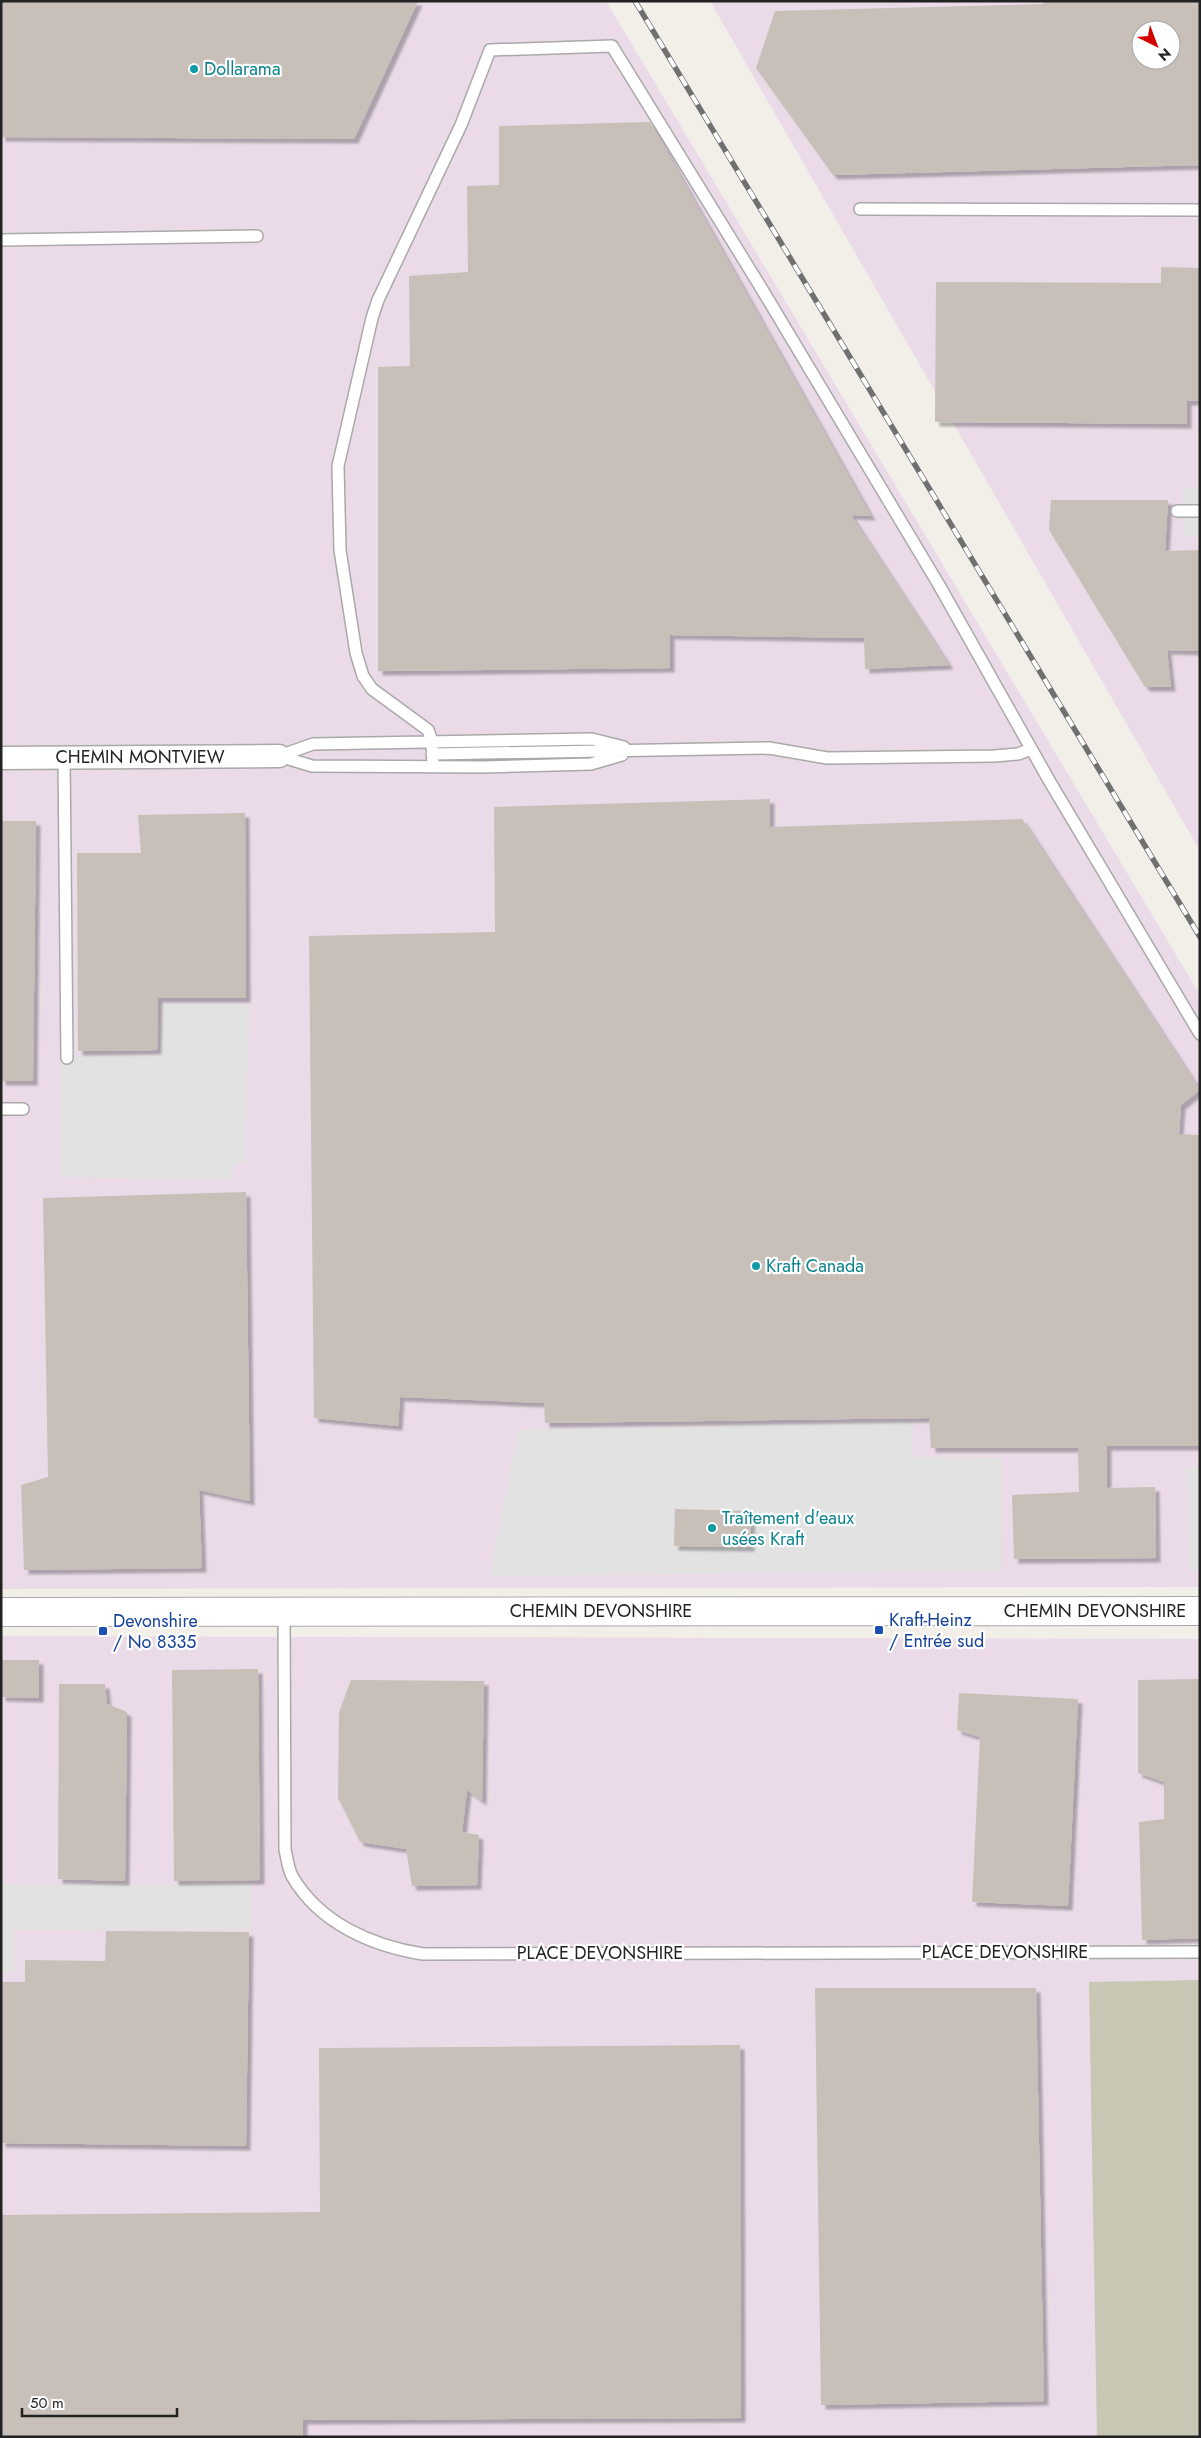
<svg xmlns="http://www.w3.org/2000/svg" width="1201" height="2438" viewBox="0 0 1201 2438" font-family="Jost,sans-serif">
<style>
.industrial{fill:#ebdbe8;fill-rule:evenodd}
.construction{fill:#c7c7b4}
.parking{fill:#e2e2e2}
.building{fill:#c7bfb8;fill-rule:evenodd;filter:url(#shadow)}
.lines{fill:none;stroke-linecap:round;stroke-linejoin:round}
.service-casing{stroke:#a9a9a9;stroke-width:14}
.minor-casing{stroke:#a9a9a9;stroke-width:25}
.tertiary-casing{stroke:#a9a9a9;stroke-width:30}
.service{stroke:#fff;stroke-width:11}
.minor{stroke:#fff;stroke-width:22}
.tertiary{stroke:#fff;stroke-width:28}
.rail-casing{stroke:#707070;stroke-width:5.5}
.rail{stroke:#fff;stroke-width:4;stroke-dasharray:11;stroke-linecap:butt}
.culture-dot{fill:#0f9aa8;stroke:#fff;stroke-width:2}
.transit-dot{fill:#1a4fb4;stroke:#fff;stroke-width:2}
.labels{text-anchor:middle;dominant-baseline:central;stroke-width:4.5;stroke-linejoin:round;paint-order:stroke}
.culture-label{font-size:18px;fill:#0d838f;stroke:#fff;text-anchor:start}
.street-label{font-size:18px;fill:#222;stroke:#fff}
.transit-label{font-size:18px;fill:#164399;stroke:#fff;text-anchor:start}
</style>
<defs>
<filter id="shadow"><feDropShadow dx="4.5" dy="4.5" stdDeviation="1" flood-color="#0004"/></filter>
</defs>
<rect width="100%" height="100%" fill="#f2efe9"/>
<path class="industrial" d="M1 1H606L1200 995V1587L1 1589Z
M710 1H1200V851L1073 631ZM1141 30H1171V60H1141Z
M1 1636 1200 1639V2437H1Z"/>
<path class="construction" d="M1200 1980V2437H1097L1089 1982Z"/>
<path class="parking" d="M1183 488H1200V536H1183Z
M162 1004H249L246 1163H234L231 1180 60 1177V1057L160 1055Z
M913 1421 912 1457 1003 1458 1001 1571 489 1576 518 1430Z
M1186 1467H1200V1570H1188Z
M1 1884H252V1929L15 1930V1972H1Z"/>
<path class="building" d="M1 1H418L354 139 1 137Z
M1044 1H1200V165L833 175 756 68 775 11 1043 4ZM1141 30H1171V60H1141Z
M650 122 871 516 851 515 949 665 865 669 864 638 670 635V668L378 671V367L410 366 409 276 468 272 467 186 499 185V126Z
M1161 267 1200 268V401H1187V424L935 422 936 282 1161 283Z
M1051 500H1168L1165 551 1200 550V651L1167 650 1171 687H1145L1049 530Z
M770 799V827L1022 819 1200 1090 1181 1105 1179 1134 1200 1135V1446H1107V1488L1155 1487 1156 1558 1014 1559 1012 1495 1079 1492 1078 1448H931L929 1418 545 1423 544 1403 400 1397 398 1426 314 1418 309 936 495 932 494 807Z
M245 813 246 998H158L157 1050 78 1051 77 853H141L138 815Z
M1 821H36L33 1081H1Z
M246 1192 250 1501 199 1490 202 1568 24 1570 21 1485 48 1477 43 1198Z
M675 1509 751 1511 750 1547 674 1546Z
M1 1660H39V1698L1 1697Z
M258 1669 260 1880 174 1881 172 1670Z
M1200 1679V1938L1142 1940 1139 1822 1164 1819V1782L1138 1773V1680Z
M351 1680 484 1681 482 1801 467 1790 462 1832 479 1835 477 1885 412 1886 406 1849 360 1842 338 1798 339 1712Z
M59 1684H105L107 1704 127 1712 125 1881 58 1879Z
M959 1693 1078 1699 1068 1906 972 1902 980 1737 957 1730Z
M106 1931 249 1932 246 2146 1 2143V1982H25V1960L105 1961Z
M815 1988H1036L1044 2401 821 2405Z
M740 2045 741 2418 303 2420V2437H1V2215L320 2212 319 2048Z"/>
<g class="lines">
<defs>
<path id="service" d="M860 209 1200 210
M1 240 257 236
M1177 511H1200
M432 754 769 748 827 758 994 756 1018 754 1031 749
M279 756 313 744 592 739 624 747
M279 756 312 766 483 767 591 764 622 755
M64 757 67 1058
M433 766 432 741 428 730 372 689 363 676 356 653 340 550 338 466 372 318 378 300 461 125 490 50 612 46 760 286 939 585 1050 782 1200 1034
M1 1109H23
M284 1612 285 1850C287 1858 288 1868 292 1876 319 1923 372 1946 423 1954L1200 1952"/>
<path id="minor" d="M1 758 279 756"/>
<path id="tertiary" d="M1 1612 1200 1611"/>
</defs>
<use href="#service" class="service-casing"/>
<use href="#minor" class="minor-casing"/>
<use href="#tertiary" class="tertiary-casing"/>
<use href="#service" class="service"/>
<use href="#minor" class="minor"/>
<use href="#tertiary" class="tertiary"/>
<defs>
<path id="rail" d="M635 1 1200 937"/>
</defs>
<use href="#rail" class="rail-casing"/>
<use href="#rail" class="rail"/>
</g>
<g class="culture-dot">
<circle cx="194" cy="69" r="5"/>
<circle cx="756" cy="1266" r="5"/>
<circle cx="712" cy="1528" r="5"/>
</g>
<g class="transit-dot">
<rect x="874" y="1625" width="10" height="10" rx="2.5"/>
<rect x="98" y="1626" width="10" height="10" rx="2.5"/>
</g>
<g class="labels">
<g class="culture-label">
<text x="204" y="69">Dollarama</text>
<text x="766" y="1266">Kraft Canada</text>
<text x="722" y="1518">Traîtement d'eaux<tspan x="722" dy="21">usées Kraft</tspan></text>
</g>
<g class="street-label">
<text x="140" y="757">CHEMIN MONTVIEW</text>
<text x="601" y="1611">CHEMIN DEVONSHIRE</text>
<text x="1095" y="1611">CHEMIN DEVONSHIRE</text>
<text x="1005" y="1952">PLACE DEVONSHIRE</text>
<text x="600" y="1953">PLACE DEVONSHIRE</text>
</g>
<g class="transit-label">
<text x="889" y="1620">Kraft-Heinz<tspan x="889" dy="21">/ Entrée sud</tspan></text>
<text x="113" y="1621">Devonshire<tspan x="113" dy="21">/ No 8335</tspan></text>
</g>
</g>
<rect width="1201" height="2438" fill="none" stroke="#222222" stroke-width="5"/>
<g transform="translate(1156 45) rotate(138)"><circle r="24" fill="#ffffff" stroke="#a7a7a7"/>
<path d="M0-4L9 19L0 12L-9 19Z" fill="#d40000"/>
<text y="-8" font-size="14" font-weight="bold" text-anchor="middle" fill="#222222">N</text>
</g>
<path d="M22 2408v8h155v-8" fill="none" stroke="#222222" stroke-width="2.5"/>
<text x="30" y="2408" font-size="15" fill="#222222" stroke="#ffffff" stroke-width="4" paint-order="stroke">50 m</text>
</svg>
